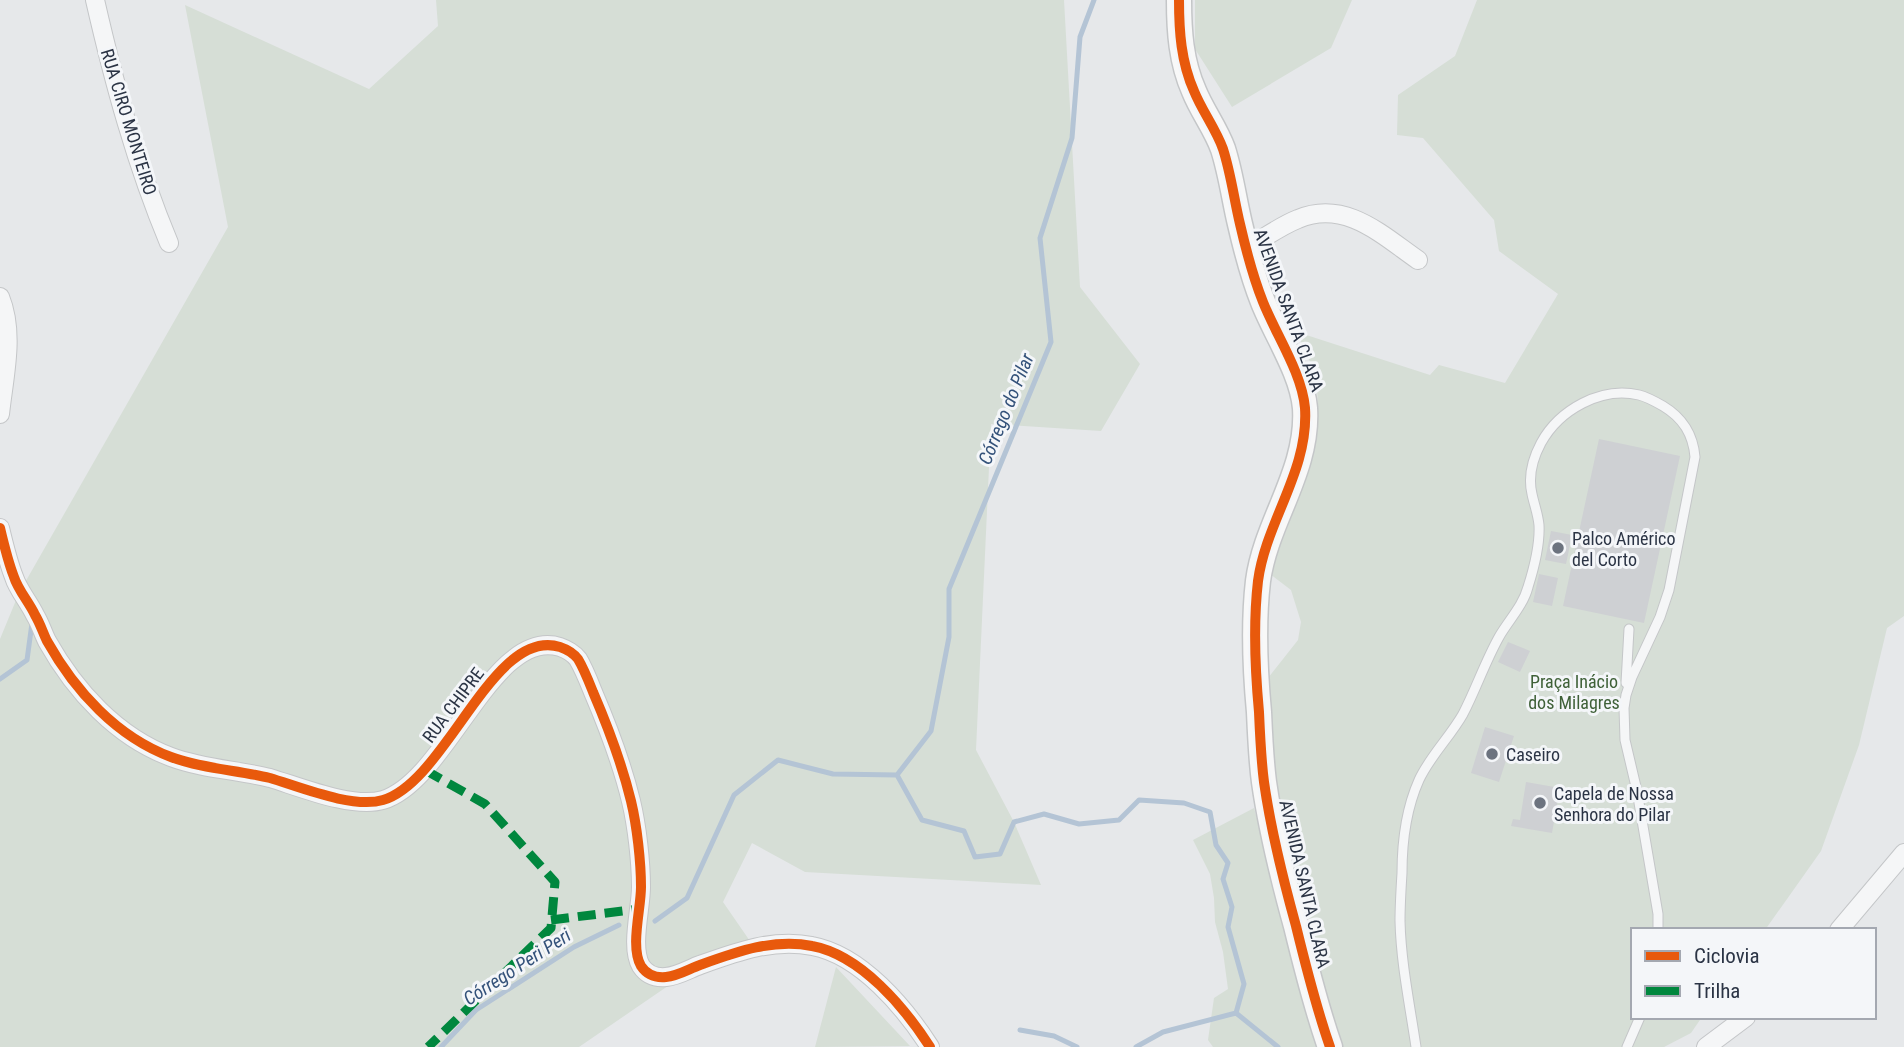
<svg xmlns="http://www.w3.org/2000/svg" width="1904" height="1047" viewBox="0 0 1904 1047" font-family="'Roboto Condensed',sans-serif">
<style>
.green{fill:#d6ded6}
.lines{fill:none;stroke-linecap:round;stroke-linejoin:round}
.stream{stroke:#b4c4d5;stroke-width:5}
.building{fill:#ced0d3}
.lane-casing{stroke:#c4c6c8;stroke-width:11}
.street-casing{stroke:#c4c6c8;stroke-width:20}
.secondary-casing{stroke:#c4c6c8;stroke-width:27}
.lane{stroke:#f5f6f7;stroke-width:9}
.street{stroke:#f5f6f7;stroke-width:18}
.secondary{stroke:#f8f8f8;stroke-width:24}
.quiet{stroke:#00873e;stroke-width:9;stroke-dasharray:18 9;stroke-linecap:butt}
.cycleway-casing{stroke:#f4f6f9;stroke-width:15}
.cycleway{stroke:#e8590c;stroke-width:10}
.poi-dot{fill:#6c737f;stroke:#f4f6f9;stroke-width:2.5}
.labels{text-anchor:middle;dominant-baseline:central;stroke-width:6;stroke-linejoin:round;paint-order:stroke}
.street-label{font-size:18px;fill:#2b3445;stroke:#f4f6f9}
.poi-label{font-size:18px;fill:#2b3445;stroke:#f4f6f9;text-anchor:start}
.park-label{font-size:18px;fill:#3f6138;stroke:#f4f6f9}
.water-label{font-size:19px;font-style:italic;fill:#34527a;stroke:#f4f6f9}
</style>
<rect width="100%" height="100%" fill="#e6e8ea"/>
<path class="green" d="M436 0H1064L1080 287 1140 364 1101 431 991 424 976 750 1014 822 1041 885 805 872 752 843 723 902 752 944 713 955 579 1047H0V639L19 593 228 227 185 5 369 89 438 26Z
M1195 0H1352L1331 48 1232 107 1195 49Z
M1477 0H1904V616L1887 628 1859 745 1821 851 1765 930H1633V1017H1702L1691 1033 1664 1047H1338L1290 855 1276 781 1268 678 1298 640 1301 622 1291 590 1270 574C1291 511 1326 451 1316 382 1314 366 1303 348 1297 332L1430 375 1439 365 1505 383 1558 294 1499 251 1494 220 1423 138 1397 135 1398 95 1455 56Z
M1254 808 1280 902 1317 1047H1213L1208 1040 1214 998 1228 989 1223 952 1215 922 1214 898 1210 874 1193 840Z
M836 967 910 1046 815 1047Z"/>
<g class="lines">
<path class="stream" d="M0 679 27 660 32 623
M897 775 931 731 949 637V589L1051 342 1040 238 1072 138 1080 37 1094 0
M655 921 687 898 734 795 778 760 833 774 897 775 922 820 964 831 975 857 1000 854 1014 822 1044 814 1079 824 1119 820 1139 800 1184 803 1210 812 1216 845 1228 863 1223 879 1232 907 1228 927 1244 984 1236 1013
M1020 1030 1054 1036 1077 1047
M441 1047 476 1010 574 947 619 925
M1136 1047 1163 1032 1236 1013 1278 1047"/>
</g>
<path class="building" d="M1599 439 1680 456 1644 623 1563 606Z
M1551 531 1572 535 1566 564 1545 560Z
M1539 574 1558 578 1552 606 1533 602Z
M1508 642 1530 651 1520 672 1498 662Z
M1485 727 1514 736 1499 782 1471 773Z
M1526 782 1560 788 1552 833 1511 826 1513 819 1520 820Z"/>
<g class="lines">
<defs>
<path id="lane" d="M1626 683 1629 629
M1416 1047C1410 1006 1401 963 1400 921 1400 905 1401 889 1402 873 1402 842 1406 809 1419 780 1430 756 1450 737 1463 714 1476 689 1485 662 1499 637 1508 621 1523 606 1528 587 1534 568 1540 544 1539 525 1538 514 1534 504 1532 494 1528 477 1533 458 1541 443 1559 410 1601 386 1639 395 1647 397 1656 402 1663 406 1683 418 1693 434 1695 457L1669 590 1660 617 1632 677 1626 695 1624 708 1625 740 1637 791 1658 914V930
M1627 1047 1640 1017"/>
<path id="street" d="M95 0C114 83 136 164 169 243
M1246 248C1263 239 1280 226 1298 219 1345 199 1382 235 1418 260
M0 297C15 334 4 376 0 414
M0 528C4 545 8 562 14 577 18 590 29 602 35 615 40 623 43 633 47 641 75 691 117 737 171 757 203 769 238 770 270 778 300 787 353 809 383 800 447 781 493 626 560 647 566 649 574 654 578 659 584 669 589 682 593 692 608 727 622 764 631 801 637 826 641 862 641 887 641 909 630 947 641 966 647 975 656 978 666 977 678 976 689 969 700 965 736 952 774 938 812 946 861 955 905 1008 930 1047
M1839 930 1904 853
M1706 1047 1746 1017"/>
<path id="secondary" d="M1179 0C1179 31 1181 62 1194 91 1202 111 1216 129 1223 149 1231 174 1234 199 1240 224 1246 250 1253 277 1263 302 1276 335 1302 373 1305 408 1309 471 1266 521 1258 581 1253 624 1255 669 1259 712 1260 735 1261 759 1264 782 1271 831 1283 879 1296 926 1306 967 1316 1007 1330 1047"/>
</defs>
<use href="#lane" class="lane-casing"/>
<use href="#street" class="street-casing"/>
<use href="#secondary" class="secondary-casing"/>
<use href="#lane" class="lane"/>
<use href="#street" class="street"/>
<use href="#secondary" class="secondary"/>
<path class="quiet" d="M425 770 485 804 555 882 551 928 428 1047
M551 920 639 909"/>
<defs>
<path id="cycleway" d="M1179 0C1179 31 1181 62 1194 91 1202 111 1216 129 1223 149 1231 174 1234 199 1240 224 1246 250 1253 277 1263 302 1276 335 1302 373 1305 408 1309 471 1266 521 1258 581 1253 624 1255 669 1259 712 1260 735 1261 759 1264 782 1271 831 1283 879 1296 926 1306 967 1316 1007 1330 1047
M0 528C4 545 8 562 14 577 18 590 29 602 35 615 40 623 43 633 47 641 75 691 117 737 171 757 203 769 238 770 270 778 300 787 353 809 383 800 447 781 493 626 560 647 566 649 574 654 578 659 584 669 589 682 593 692 608 727 622 764 631 801 637 826 641 862 641 887 641 909 630 947 641 966 647 975 656 978 666 977 678 976 689 969 700 965 736 952 774 938 812 946 861 955 905 1008 930 1047"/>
</defs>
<use href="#cycleway" class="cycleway-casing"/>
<use href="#cycleway" class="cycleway"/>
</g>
<g class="poi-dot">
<circle cx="1558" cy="548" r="7"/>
<circle cx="1492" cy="754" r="7"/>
<circle cx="1540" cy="803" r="7"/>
</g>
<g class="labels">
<g class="street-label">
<text transform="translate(129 122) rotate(73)">RUA CIRO MONTEIRO</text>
<text transform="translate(1289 310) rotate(70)">AVENIDA SANTA CLARA</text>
<text transform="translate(453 705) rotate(-53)">RUA CHIPRE</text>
<text transform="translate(1305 884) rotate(77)">AVENIDA SANTA CLARA</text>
</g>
<g class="poi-label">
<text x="1572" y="538">Palco Américo<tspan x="1572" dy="21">del Corto</tspan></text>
<text x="1506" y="754">Caseiro</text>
<text x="1554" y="793">Capela de Nossa<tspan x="1554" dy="21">Senhora do Pilar</tspan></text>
</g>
<g class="park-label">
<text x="1574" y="681">Praça Inácio<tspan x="1574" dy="21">dos Milagres</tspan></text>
</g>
<g class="water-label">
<text transform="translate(1006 409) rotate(-68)">Córrego do Pilar</text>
<text transform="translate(517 967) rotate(-33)">Córrego Peri Peri</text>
</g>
</g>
<rect x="1631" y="928" width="245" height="91" fill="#f4f6f9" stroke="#a4a8b1" stroke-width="2"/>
<rect x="1645" y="951" width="35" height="10" fill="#e8590c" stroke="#a4a8b1" stroke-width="2"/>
<text x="1694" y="963" font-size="21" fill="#2b3445">Ciclovia</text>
<rect x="1645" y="986" width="35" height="10" fill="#00873e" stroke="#a4a8b1" stroke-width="2"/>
<text x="1694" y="998" font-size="21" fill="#2b3445">Trilha</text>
</svg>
